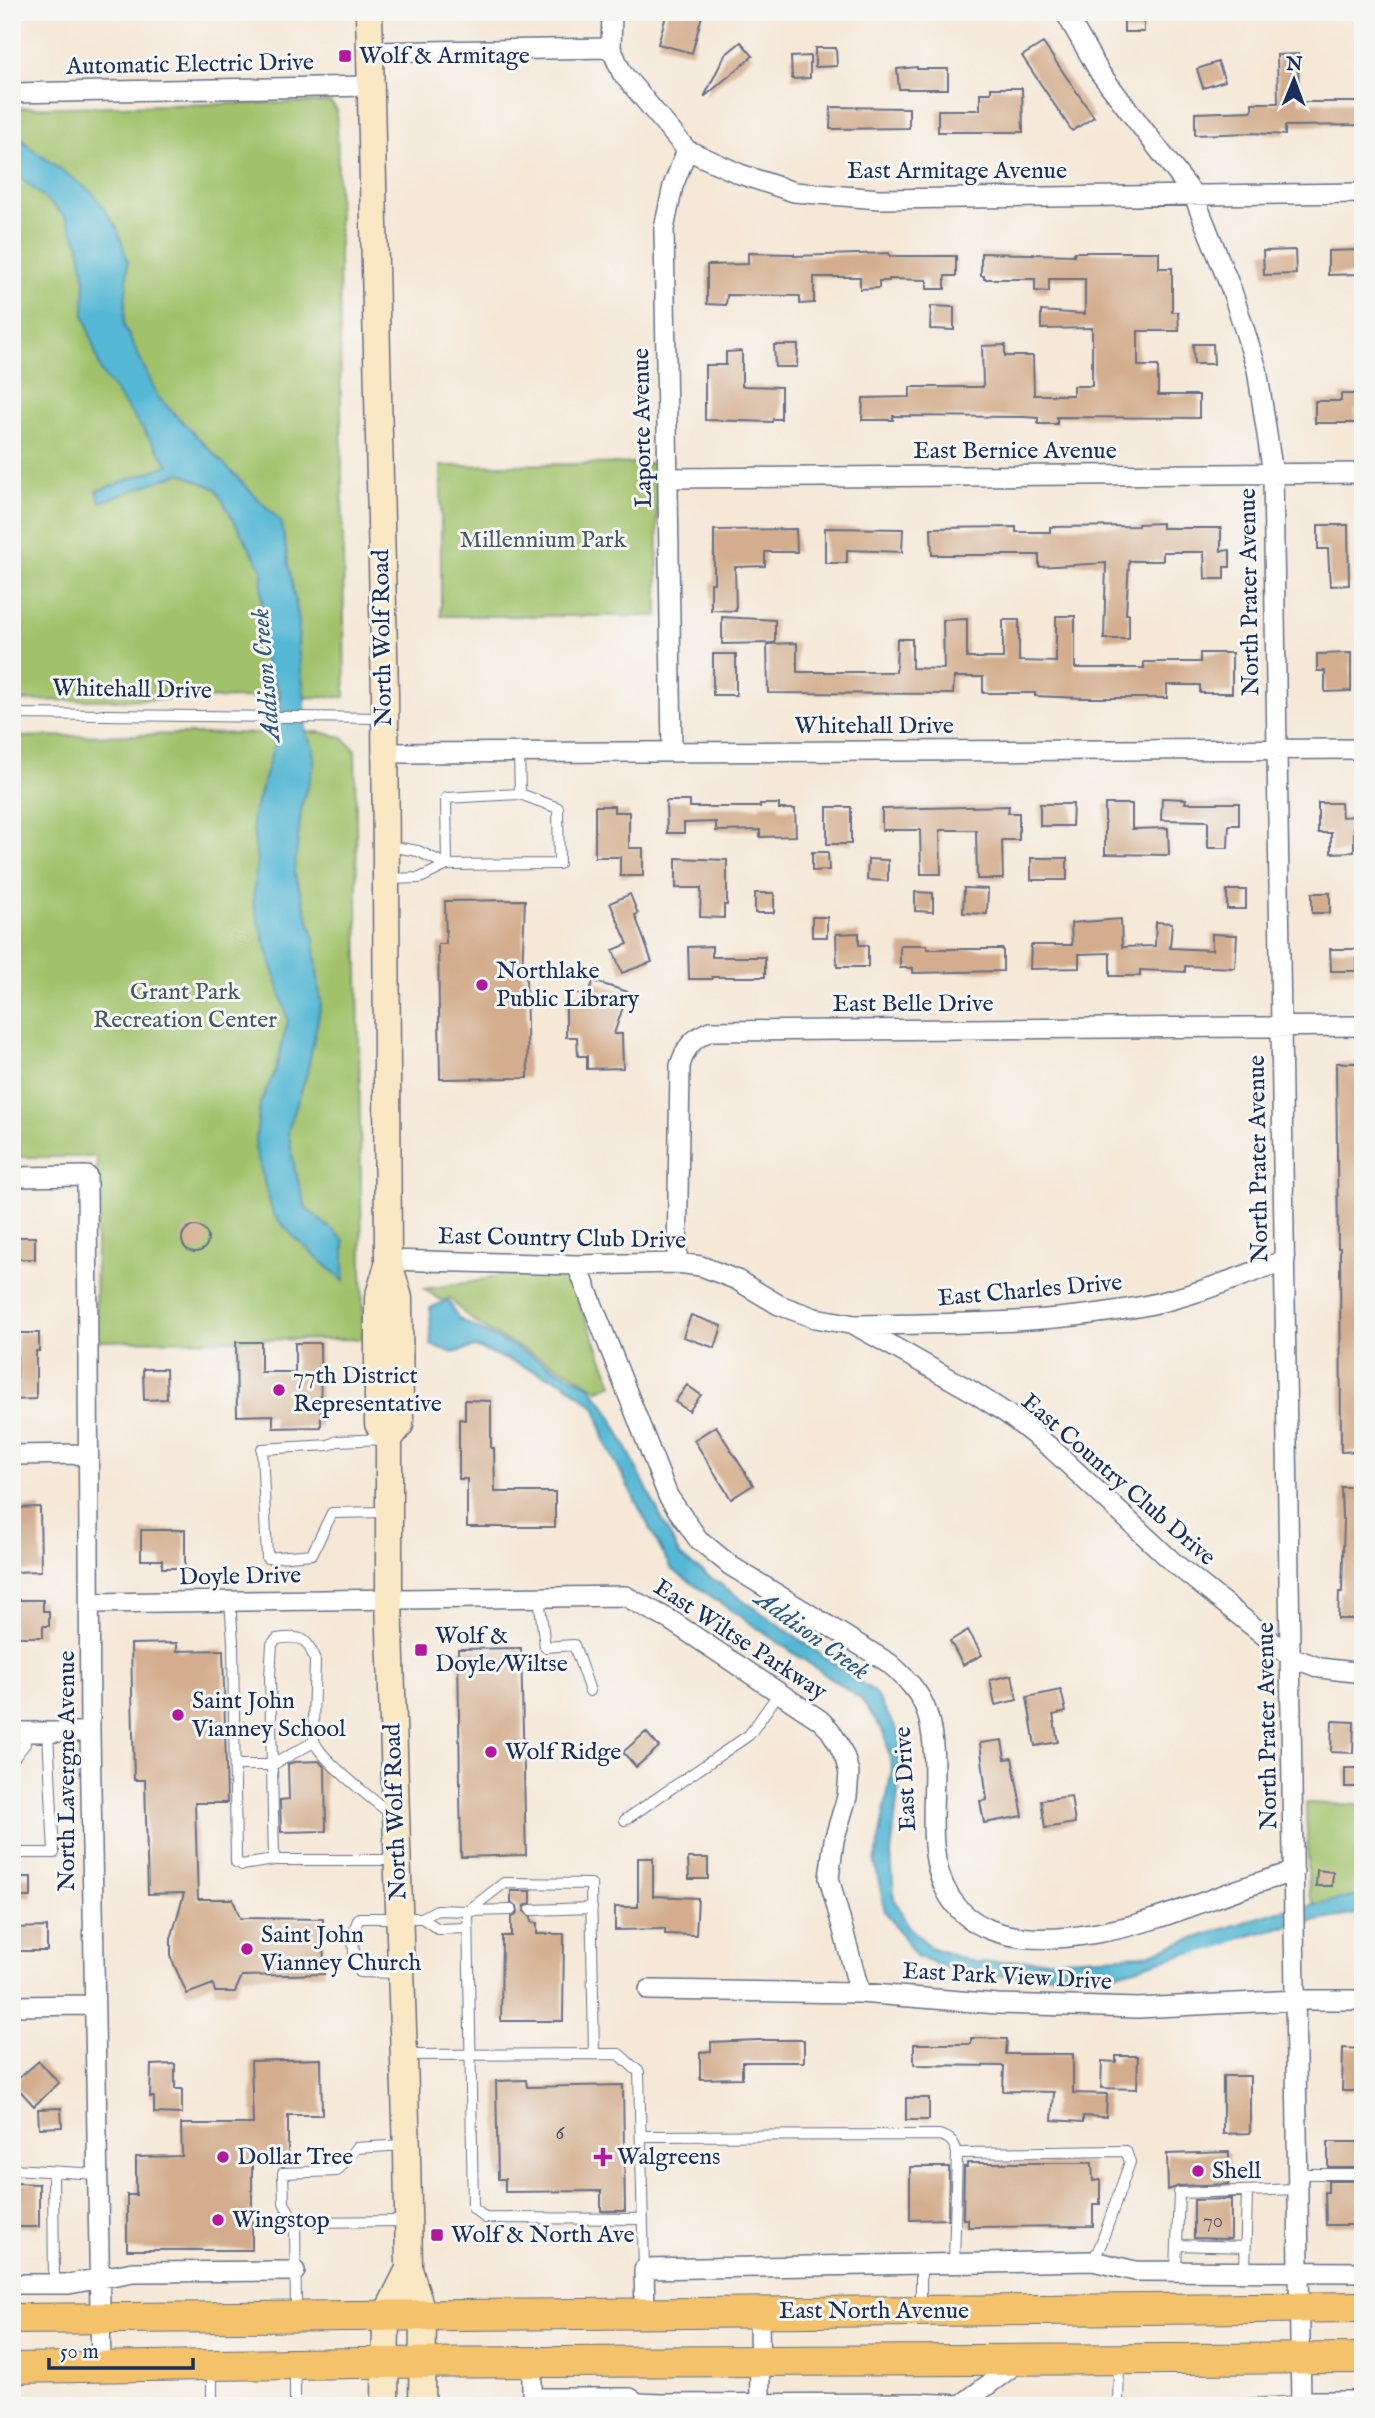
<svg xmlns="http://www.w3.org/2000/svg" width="1375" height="2418" viewBox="0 0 1375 2418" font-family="'IM FELL English',serif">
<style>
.green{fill:#a1c26b;stroke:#5e7864;stroke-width:2}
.water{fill:#55b8d4;stroke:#387499;stroke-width:2}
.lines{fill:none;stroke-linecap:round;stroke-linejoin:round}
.stream{stroke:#55b8d4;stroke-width:6}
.building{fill:#d3ad8d}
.lane-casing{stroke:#677088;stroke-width:12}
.street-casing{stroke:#677088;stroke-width:22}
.secondary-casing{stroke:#677088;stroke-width:29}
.primary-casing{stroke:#677088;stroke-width:32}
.lane{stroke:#fff;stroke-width:10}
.street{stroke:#fff;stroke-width:19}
.secondary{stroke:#fae7c3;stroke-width:26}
.primary{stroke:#f3c26a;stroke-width:30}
.poi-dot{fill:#b5179e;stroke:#f6f6f2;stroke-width:2.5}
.labels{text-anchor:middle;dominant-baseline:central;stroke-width:6;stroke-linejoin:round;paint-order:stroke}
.number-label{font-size:21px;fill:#494e6a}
.poi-label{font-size:24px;fill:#1b2f5e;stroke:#f6f6f2;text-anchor:start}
.street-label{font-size:24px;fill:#1b2f5e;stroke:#f6f6f2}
.park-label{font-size:24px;fill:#435b62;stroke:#f6f6f2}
.water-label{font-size:26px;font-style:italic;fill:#2c5881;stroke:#f6f6f2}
</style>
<rect width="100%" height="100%" fill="#f6f6f2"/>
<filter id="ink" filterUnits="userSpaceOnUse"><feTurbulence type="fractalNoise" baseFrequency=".0143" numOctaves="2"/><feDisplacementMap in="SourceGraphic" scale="14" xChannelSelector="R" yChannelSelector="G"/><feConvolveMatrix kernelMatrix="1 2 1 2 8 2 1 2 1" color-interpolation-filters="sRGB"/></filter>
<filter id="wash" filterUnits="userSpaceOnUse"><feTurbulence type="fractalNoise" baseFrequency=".00686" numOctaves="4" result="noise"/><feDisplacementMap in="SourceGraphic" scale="28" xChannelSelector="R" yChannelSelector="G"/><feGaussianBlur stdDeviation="1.57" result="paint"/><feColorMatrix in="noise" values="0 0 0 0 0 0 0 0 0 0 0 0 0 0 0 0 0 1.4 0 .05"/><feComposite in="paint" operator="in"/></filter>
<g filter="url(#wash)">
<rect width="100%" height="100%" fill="#f5e8d7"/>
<path class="green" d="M330 102 337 110 345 697 12 701V108Z
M657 463 658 616H441V466Z
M320 732 341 737 355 749 363 1339 95 1341 97 1157H12V737Z
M558 1273 566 1275 571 1284 613 1384 598 1390C554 1357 481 1340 450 1298L441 1300 424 1289 472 1282 503 1275Z
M1306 1803 1363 1805V1898L1315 1904 1309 1895Z"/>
<path class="water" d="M12 124 28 146 93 193 117 228 128 262 124 325 158 397 281 522 299 621 298 648 305 699 306 735 313 747 314 764 302 804 294 872 313 933 321 1004 307 1073 288 1131 295 1170 306 1208 344 1240V1281L295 1238 273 1214 255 1148 260 1103 275 1072 288 1020 253 902 257 861 252 819 276 739 280 692 267 672 261 644 262 570 216 489 180 473 101 502 96 491 169 465 101 372 84 314 85 280 79 244 65 216 12 170Z
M448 1300 459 1319 590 1386 608 1410 680 1556 873 1691 900 1735 901 1766 891 1854 894 1898 908 1926 930 1947 977 1963 1144 1955 1275 1912 1363 1895V1913L1277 1928 1114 1974 967 1976 916 1956 885 1911 875 1863 892 1769 885 1734 861 1699 671 1569 605 1442 596 1408 563 1382 475 1347 453 1353 431 1345 430 1308Z"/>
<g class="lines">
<path class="stream" d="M1191 1952 1219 1945 1234 1939"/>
</g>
<g id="blocks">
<path class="building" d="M667 12H703L692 53 658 44Z
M1124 14H1144V32H1124Z
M741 42 753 56 704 97 725 55Z
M1043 43 1094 117 1072 131 1022 56Z
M815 48H836L837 66 815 67Z
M1298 54 1299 102H1363V125L1285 126V135L1252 133 1195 135V113L1252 111V103H1278L1277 55Z
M810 56V78L792 79 791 57Z
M1218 62 1225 81 1203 88 1197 69Z
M917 67V69H948V89H899L897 69Z
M991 88H1022L1023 132H938V110H980V93H991Z
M831 107 909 108V128L830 129Z
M1295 250 1296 274 1264 275 1263 251Z
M1360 250V274L1328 275V251Z
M1074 252H1159V268H1172V312H1178L1179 331H1138V366H1158V395H1199V418L1057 417V424H1038V418L1024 417 893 416V420H862L863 398 910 397V387H983L982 346 1005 345V356H1033L1034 395H1073V386H1092V328L1041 329V311L1085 314V279H1049V292L1035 291V279H984V276H981V253L1074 255Z
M748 253 794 254V256L889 253V256H956V276H945V289H927V280L889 279V281H879V288L860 289V277H814V303L800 304V296L727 295 726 305 707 304V265L748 264Z
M931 306 954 307V330L930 329Z
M1193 344H1213L1214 364H1194Z
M774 345H798L797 367H775Z
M742 351V386L781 387V419H773L772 422 705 420V365H726V352Z
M1341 394H1363V409H1355L1356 423H1315V401H1341Z
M1162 523V528H1221V551L1230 550V567H1224V579H1205L1204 552H1163V561H1129L1126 614H1129V639H1104L1106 563 1039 567V555H932L931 528 1016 527V532H1050V527L1138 526V524Z
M1318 525H1348L1349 585 1330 586 1328 549H1318Z
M825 528 903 529 902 552 847 550V563H825Z
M796 529 797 552H765V566L735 567 736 611 711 610V583H714V530Z
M1056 616H1075V668H1144V662H1200V653H1232V693H1200V685H1167V698H1082L1035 696V693H983V677H954L953 694 768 693 767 644 797 643V672H896L897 639H912V668L944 669 943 620 967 619V658H1003V620H1019V661L1056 662Z
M722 617 775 620V643L722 644Z
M1351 653V691L1325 692V671H1317V654Z
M713 654H736V695H713Z
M1162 798 1186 799 1185 803H1239V825H1229L1228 848H1208V821L1161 820Z
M666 801H690V807H760V804H779V809H795L796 836 760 837V830L716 831V822L684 823V833H667Z
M1318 803H1341L1342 817 1354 816V852L1331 853V833H1318Z
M1040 804H1073L1072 826H1040Z
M1105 804H1132V829L1168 828 1169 855 1105 854Z
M595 806H614V812H629V848H643V876H620V857H595Z
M1009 806 1008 813H1019V840H1002L1003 879H977L976 830H940L941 874H921L920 830H882V809Z
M827 807H851V844H827Z
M812 852H828L829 870 812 871Z
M676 858 727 860V905H724V918L700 917 701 888H676Z
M1031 858H1067V880H1031Z
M868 859 888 860V881L867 880Z
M964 888 988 889 987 914 963 913Z
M1227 890H1246V909H1227Z
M915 892 933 893V912L915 911Z
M755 893H774V913H755Z
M1312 893H1330V913H1312Z
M630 894 638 914 635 915 652 962 622 973 613 950 628 944 610 903Z
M525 900 522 976 526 977 528 1078 440 1079 438 944H446L445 901Z
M812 917H827V937H812Z
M1121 919 1122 947 1155 946 1156 922 1172 923 1170 948 1212 950V934L1237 935 1235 968 1185 966V972L1140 970V976H1110V953L1079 954V968L1030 969 1031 945H1072L1071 923Z
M859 933V945H868V967H837L836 934Z
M900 945H927V949H1003V971L913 973V968H900Z
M712 946V957H765V977H712V979H689L688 947Z
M1330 949H1357V971H1331Z
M593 981 628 992 614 1034H622L623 1068 587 1069V1056H578L577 1037H566V990L588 997Z
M1336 1063H1358V1111L1361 1110 1363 1124V1234H1360V1267H1363V1451L1341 1452 1340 1248H1338Z
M182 1239a13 13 0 1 1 26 0a13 13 0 1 1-26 0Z
M12 1237H35V1259H12Z
M691 1315 722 1326 715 1348 683 1337Z
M17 1333H39V1351H36V1399L12 1400V1377H17Z
M236 1342H261V1372H295V1343H320L321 1427 273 1428V1415L237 1416Z
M143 1369H166L167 1399 144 1400Z
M687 1385 701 1395 689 1411 675 1402Z
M465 1400 491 1401V1448H494L495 1492H555V1527H467V1479H459V1419L465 1420Z
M716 1426 753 1485 731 1499 694 1440Z
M1341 1487H1363V1619H1338L1339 1592H1342L1344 1519H1342Z
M40 1507 41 1571 14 1572 13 1508Z
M141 1530H185V1568H162V1560H141Z
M12 1600H43V1611H49V1626H43V1637H13Z
M968 1630 982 1655 963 1665 950 1641Z
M177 1643V1651L223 1650 227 1803H195L198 1899H233L240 1918 323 1919 324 1974 242 1976 235 1992H215L213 1984 187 1994 171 1958V1939L184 1893 148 1894 145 1780H134L131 1644Z
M521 1648 526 1855 461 1857 458 1649Z
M1012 1675 1017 1700 995 1705 990 1680Z
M1061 1690 1066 1712 1053 1715 1058 1742 1035 1746 1027 1697Z
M1332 1721 1354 1722 1353 1753 1331 1752Z
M646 1732 659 1747 636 1767 623 1752Z
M1002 1740 1005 1759 1012 1758 1023 1816 984 1823 980 1801 987 1800 980 1743Z
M319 1761 325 1768 326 1831 281 1832 280 1800 289 1799 288 1764 294 1762Z
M1345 1768H1363V1787H1345Z
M1071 1796 1075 1823 1045 1828 1041 1800Z
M638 1858H653V1896L698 1898 696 1935 665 1934V1929L615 1930V1907H638Z
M688 1858H708V1879H689Z
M1317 1870 1333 1872 1332 1886H1316Z
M12 1877H31V1897H12Z
M511 1891H531V1903L525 1906 524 1911 531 1917V1922L537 1923V1934H564L563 2021H501L502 1936H511V1917L515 1916 518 1911 517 1906 511 1903Z
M47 1927V1951H12V1928Z
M971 2038 1007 2039 1006 2054H1073V2093L1107 2094 1106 2117 1083 2116V2122L1052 2120 1054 2092 1003 2091 1004 2066 914 2065V2044H971Z
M758 2040H804V2062H742V2078L700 2079V2052L711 2051V2042Z
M1343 2048 1363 2049V2073H1360L1359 2091H1342Z
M1116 2056H1138L1137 2089 1101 2088 1102 2061 1116 2062Z
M321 2059 322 2115H288V2158H252V2250H127V2195H136V2157L182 2156 181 2124H253L251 2061Z
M39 2061 59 2083 34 2106 13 2083Z
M175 2064V2089H182V2114L154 2113V2097H150L151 2065Z
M1223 2076H1250V2133L1223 2134Z
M526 2080 527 2087 623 2085 625 2211H601V2191L505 2192V2179H498L496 2081Z
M906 2098H929V2120H906Z
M61 2108 62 2127 39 2128 38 2109Z
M1328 2142H1363V2167H1328Z
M1229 2152V2184L1179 2186 1168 2190 1167 2154Z
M967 2163H1092L1093 2181 1100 2180V2204H1093V2226L968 2227V2219H963L964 2167H967Z
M910 2167H949L948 2219 910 2220Z
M1328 2181H1363V2225H1326L1325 2192H1328Z
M12 2183 39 2184V2227H12Z
M1231 2199V2239L1194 2238V2200Z"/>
</g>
</g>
<g filter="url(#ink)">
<use href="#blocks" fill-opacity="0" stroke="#677088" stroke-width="2"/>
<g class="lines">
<defs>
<path id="lane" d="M12 714 384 718
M388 846 418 851 447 865
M447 865 446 798 520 794
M388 879 420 878 447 865 559 864 558 808 520 794 519 753
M385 1439 337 1441 329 1445 262 1449 267 1558 312 1554 332 1513 386 1512
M539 1597 545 1647 574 1645 590 1691
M230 1601 233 1641 236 1862 242 1865 274 1860H397
M12 1760 25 1744 24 1732
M235 1765H272L314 1742
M625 1820 749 1735 779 1693
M12 1853H54L48 1732
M274 1860 270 1676 272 1644 277 1639C302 1635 308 1638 315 1661 315 1674 311 1735 315 1743 324 1762 373 1800 391 1814
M511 1910 468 1911 473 2208 485 2218 643 2219
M531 1910 592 1908
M422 1918 438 1929 468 1928
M401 1973 360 1972C352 1956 351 1934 359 1918H422L437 1910 468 1911 504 1883 591 1884 594 2053
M404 2055 619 2054 639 2072 644 2269
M641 2136 939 2135C951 2138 954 2142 957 2153L954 2263
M957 2153 1126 2151 1130 2162 1101 2244 1093 2261
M12 2169 98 2174
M53 2172 54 2284
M1299 2174H1363
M295 2222 284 2203 283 2173 337 2171 356 2148 405 2145
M1177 2245 1245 2247
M921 2264V2306
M1176 2270 1179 2193 1299 2189
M1245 2271 1247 2191
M296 2312 295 2222 407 2221
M295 2368V2406
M212 2370V2406
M513 2406 532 2398
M1118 2406 1119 2363
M1208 2406 1301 2401"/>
<path id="street" d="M612 12 611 48 622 73 687 150 740 174 794 192 879 199 1363 193
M1065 12 1100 73 1193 194 1232 291 1257 369 1273 474 1301 2406
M369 52 611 48
M12 93 369 86
M668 478 1363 473
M672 751 664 229 673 186 687 150
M385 753 1363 749
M12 1177 87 1176 90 1732 101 2367
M388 1260 577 1265 677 1263 701 1266 737 1280 779 1305 815 1318 855 1325 970 1390 1006 1413 1051 1448 1174 1563 1291 1657 1320 1668 1363 1673
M677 1263 680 1066C685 1048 692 1039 710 1031L1363 1026
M577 1265 668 1496 698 1539 731 1566 889 1663C905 1677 921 1693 927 1713 940 1755 930 1802 934 1845 942 1939 1020 1947 1097 1933 1164 1922 1228 1889 1294 1872
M856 1325C950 1324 1045 1324 1138 1307 1188 1298 1237 1278 1285 1260
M12 1455 88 1454
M90 1603 625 1596 670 1620 820 1720 830 1730 838 1743 845 1758 849 1773 847 1797 834 1840 829 1878 860 1993
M12 1732H90
M649 1990 860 1993 998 2004 1138 2008 1296 2000H1363
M12 2006 93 2005
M12 2284H69L133 2272 295 2271
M759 2312 760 2406
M645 2313 644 2269 1093 2261 1135 2271 1363 2272
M532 2363V2398H630L638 2403 661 2404 918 2403 961 2405 1021 2360
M1301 2401H1363"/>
<path id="secondary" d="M369 12 385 693 388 1260 399 1298 400 1425 389 1439
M388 1265 378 1298V1424L389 1439V1599L407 2152 409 2269 423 2315 422 2406
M385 2406 386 2315 409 2269"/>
<path id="primary" d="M12 2319 1363 2307
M12 2368 359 2363 1363 2358"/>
</defs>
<use href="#lane" class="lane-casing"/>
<use href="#street" class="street-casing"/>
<use href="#secondary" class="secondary-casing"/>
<use href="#primary" class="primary-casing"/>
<use href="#lane" class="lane"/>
<use href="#street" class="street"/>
<use href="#secondary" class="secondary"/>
<use href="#primary" class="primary"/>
</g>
</g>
<g class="poi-dot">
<rect x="338" y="49" width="14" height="14" rx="3.5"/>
<circle cx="482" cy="985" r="7"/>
<circle cx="279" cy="1390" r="7"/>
<rect x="414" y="1643" width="14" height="14" rx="3.5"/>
<circle cx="178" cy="1715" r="7"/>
<circle cx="491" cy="1752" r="7"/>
<circle cx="247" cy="1949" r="7"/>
<circle cx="223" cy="2157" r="7"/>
<path d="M599.5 2146.5h7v7h7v7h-7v7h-7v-7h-7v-7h7z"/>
<circle cx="1198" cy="2171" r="7"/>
<circle cx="218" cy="2220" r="7"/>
<rect x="430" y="2228" width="14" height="14" rx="3.5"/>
</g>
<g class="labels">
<g class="number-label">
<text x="560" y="2133">6</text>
<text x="1213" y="2221">70</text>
</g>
<g class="poi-label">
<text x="359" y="56">Wolf &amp; Armitage</text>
<text x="496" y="971">Northlake<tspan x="496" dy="28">Public Library</tspan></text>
<text x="293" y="1376">77th District<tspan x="293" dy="28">Representative</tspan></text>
<text x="435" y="1636">Wolf &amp;<tspan x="435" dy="28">Doyle/Wiltse</tspan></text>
<text x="192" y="1701">Saint John<tspan x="192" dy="28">Vianney School</tspan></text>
<text x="505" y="1752">Wolf Ridge</text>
<text x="261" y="1935">Saint John<tspan x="261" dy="28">Vianney Church</tspan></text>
<text x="237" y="2157">Dollar Tree</text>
<text x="617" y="2157">Walgreens</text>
<text x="1212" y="2171">Shell</text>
<text x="232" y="2220">Wingstop</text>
<text x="451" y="2235">Wolf &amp; North Ave</text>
</g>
<g class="street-label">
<text transform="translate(190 65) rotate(-1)">Automatic Electric Drive</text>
<text x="957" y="171">East Armitage Avenue</text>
<text transform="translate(643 428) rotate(-91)">Laporte Avenue</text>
<text x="1015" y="451">East Bernice Avenue</text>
<text transform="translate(1250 592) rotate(-91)">North Prater Avenue</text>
<text transform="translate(383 638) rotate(-91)">North Wolf Road</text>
<text transform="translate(132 690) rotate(1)">Whitehall Drive</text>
<text x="874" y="726">Whitehall Drive</text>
<text x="913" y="1004">East Belle Drive</text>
<text transform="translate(1259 1159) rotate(-91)">North Prater Avenue</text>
<text transform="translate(562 1239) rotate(1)">East Country Club Drive</text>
<text transform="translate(1030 1291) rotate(-5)">East Charles Drive</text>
<text transform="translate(1118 1480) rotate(41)">East Country Club Drive</text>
<text transform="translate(240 1577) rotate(-1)">Doyle Drive</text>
<text transform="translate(740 1640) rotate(33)">East Wiltse Parkway</text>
<text transform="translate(1268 1726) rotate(-91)">North Prater Avenue</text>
<text transform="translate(67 1771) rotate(-90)">North Lavergne Avenue</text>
<text transform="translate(906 1779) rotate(-93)">East Drive</text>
<text transform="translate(396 1812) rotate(-92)">North Wolf Road</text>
<text transform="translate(1007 1977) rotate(3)">East Park View Drive</text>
<text x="874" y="2311">East North Avenue</text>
</g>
<g class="park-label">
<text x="543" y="540">Millennium Park</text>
<text x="185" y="992">Grant Park<tspan x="185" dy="28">Recreation Center</tspan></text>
</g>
<g class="water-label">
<text transform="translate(266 675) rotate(-95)">Addison Creek</text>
<text transform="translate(812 1635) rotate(36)">Addison Creek</text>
</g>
</g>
<rect width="1375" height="2418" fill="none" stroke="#f6f6f2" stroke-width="42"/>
<g transform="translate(1294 80) rotate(1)" stroke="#f6f6f2" stroke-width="5" paint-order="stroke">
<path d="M0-5L12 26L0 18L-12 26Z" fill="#1b2f5e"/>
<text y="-10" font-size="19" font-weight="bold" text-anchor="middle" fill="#1b2f5e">N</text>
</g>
<path d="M49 2358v10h144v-10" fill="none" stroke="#1b2f5e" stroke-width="3.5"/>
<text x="60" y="2358" font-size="21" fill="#1b2f5e" stroke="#f6f6f2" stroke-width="5" paint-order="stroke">50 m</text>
</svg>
